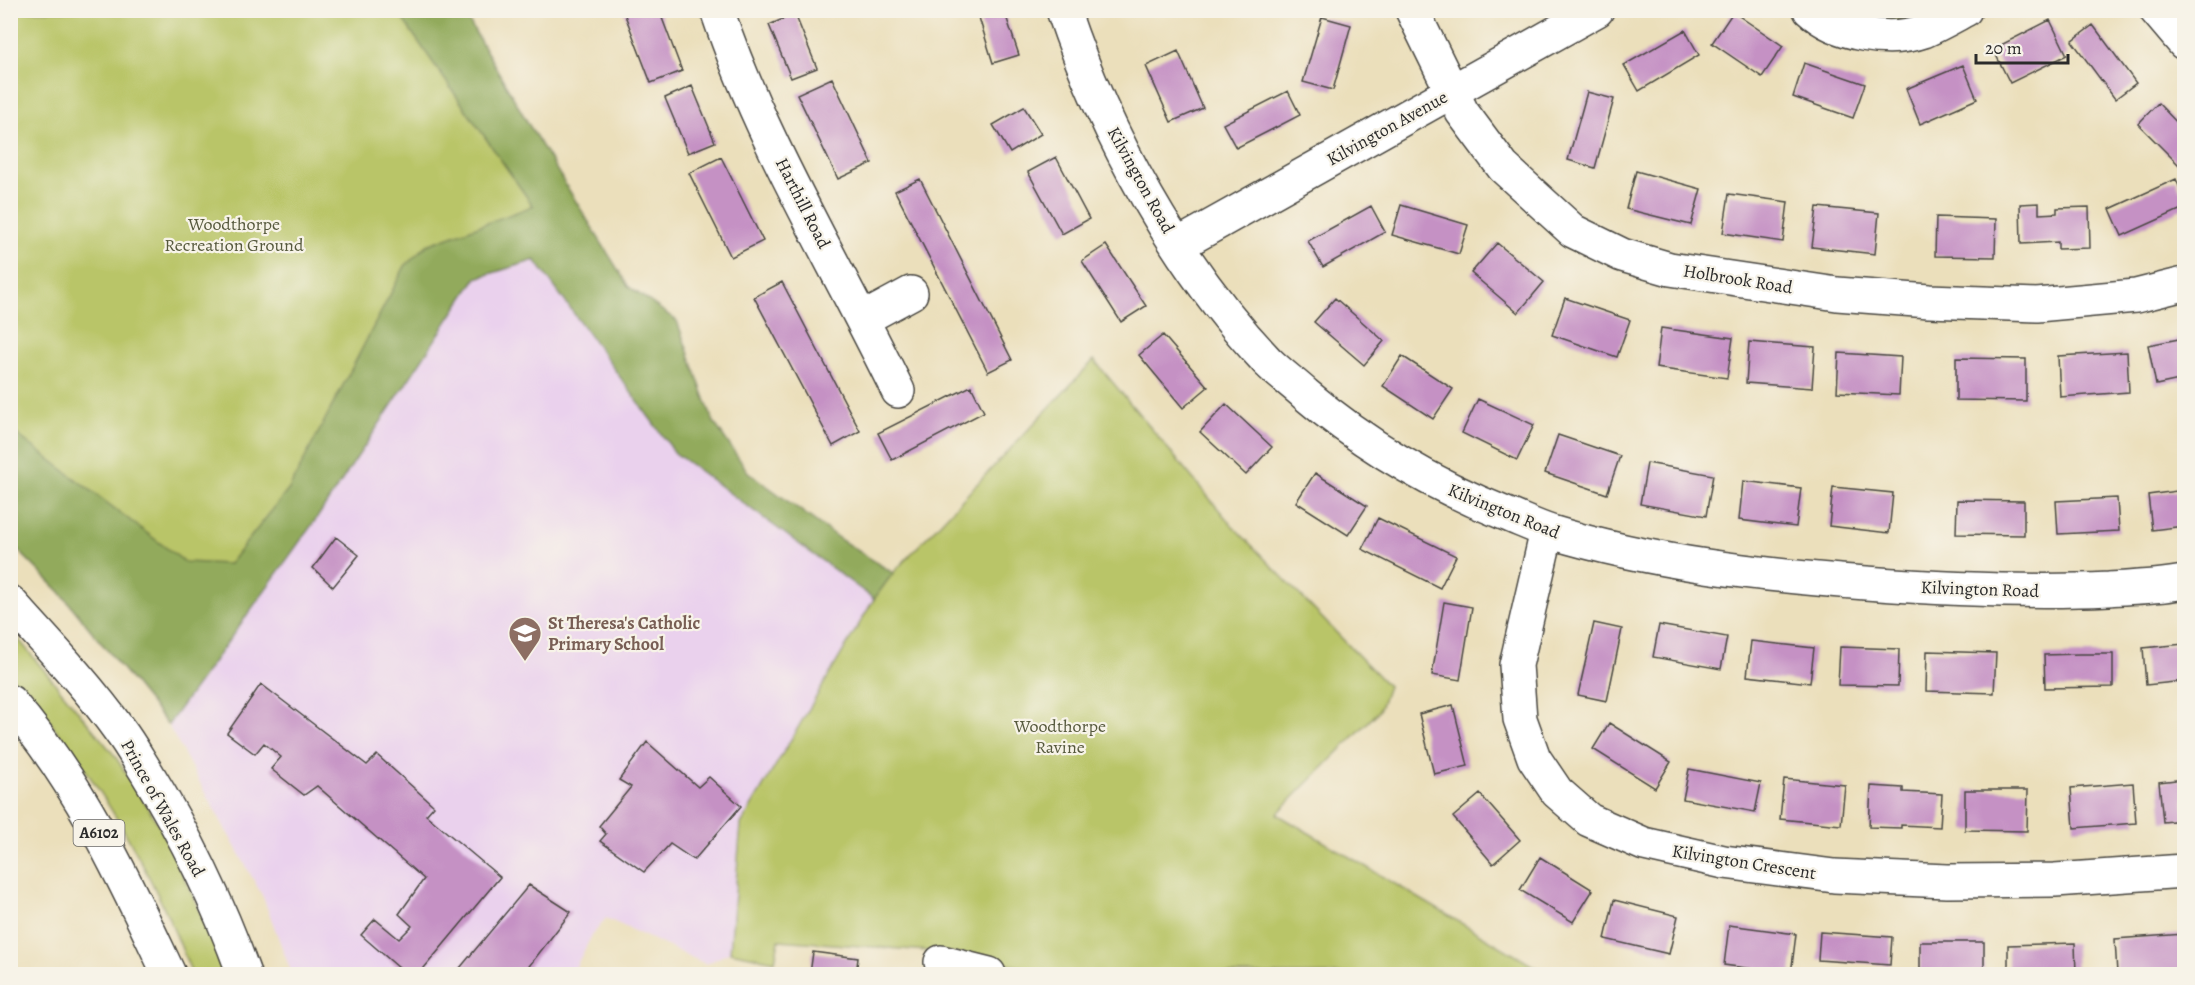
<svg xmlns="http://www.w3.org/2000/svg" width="2195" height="985" viewBox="0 0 2195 985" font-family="Alegreya,serif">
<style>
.built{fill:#ead1ed}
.green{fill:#b9c567;stroke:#727849;stroke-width:1.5}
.forest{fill:#92aa5c;stroke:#5e6a44;stroke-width:1.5}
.building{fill:#c591c4}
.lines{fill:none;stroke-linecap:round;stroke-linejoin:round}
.minor-casing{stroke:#484641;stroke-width:36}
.highway-casing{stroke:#484641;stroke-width:36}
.minor{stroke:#fff;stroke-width:33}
.highway{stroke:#fff;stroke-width:33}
.labels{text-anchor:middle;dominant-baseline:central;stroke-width:4.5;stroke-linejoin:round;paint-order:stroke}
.shield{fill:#f7f3e8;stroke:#686764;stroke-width:1.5}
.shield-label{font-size:16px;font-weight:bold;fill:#2b2b2b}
.street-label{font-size:18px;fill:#2b2b2b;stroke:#f7f3e8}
.park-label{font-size:18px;fill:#56593d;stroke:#f7f3e8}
.education-label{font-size:18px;font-weight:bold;fill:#785e54;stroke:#f7f3e8;text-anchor:start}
</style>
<rect width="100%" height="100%" fill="#f7f3e8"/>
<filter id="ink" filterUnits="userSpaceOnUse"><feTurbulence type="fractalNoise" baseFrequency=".0167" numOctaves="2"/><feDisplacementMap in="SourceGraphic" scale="12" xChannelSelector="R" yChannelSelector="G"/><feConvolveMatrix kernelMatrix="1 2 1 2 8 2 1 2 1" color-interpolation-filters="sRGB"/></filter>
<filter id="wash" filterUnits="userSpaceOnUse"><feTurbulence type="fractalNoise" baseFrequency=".008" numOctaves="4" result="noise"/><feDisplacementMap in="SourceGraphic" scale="24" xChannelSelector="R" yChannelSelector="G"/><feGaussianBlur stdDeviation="1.35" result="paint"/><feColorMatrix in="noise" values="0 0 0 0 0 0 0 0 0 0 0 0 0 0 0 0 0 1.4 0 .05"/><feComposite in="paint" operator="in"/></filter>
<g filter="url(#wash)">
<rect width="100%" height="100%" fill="#ebdfbb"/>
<path class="built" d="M535 260 675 453 874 599 741 824 730 952 706 964 606 918 591 937 572 974H292L263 897 168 725 319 515 476 277Z"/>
<path class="green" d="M11 11H463L529 125 535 260 476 278 168 725 60 592 11 543Z
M1840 11H1876L1877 20 1868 21Z
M1886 11H1943L1931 16 1888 23Z
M1094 360 1230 523 1388 686 1379 711 1277 814 1547 974H1053L956 953 779 940 775 961 730 952 741 824 874 599 893 573Z
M10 629 115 756 161 828 229 974H192C150 864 90 763 11 676Z"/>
<path class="forest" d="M397 11H463L529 125 628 286 677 321 713 421 748 472 841 540 893 573 874 599 675 453 535 260 476 278 319 515 168 725 60 592 11 543V430L185 562 229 564 289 489 405 266 427 245 533 206Z"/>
<g id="blocks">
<path class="building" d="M623 10H659L682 71 651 83Z
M1004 10 1019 55 993 63 977 11Z
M1733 12 1783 46 1762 77 1712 43Z
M795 14 817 68 791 78 769 25Z
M1322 17 1351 25 1333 90 1303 82Z
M2050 20 2067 55 2010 83 1993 49Z
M2093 25 2136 83 2115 99 2072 41Z
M1685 30 1699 55 1639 91 1624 65Z
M1178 51 1203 108 1171 122 1146 66Z
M1804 63 1865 84 1853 118 1793 97Z
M1963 65 1977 99 1920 124 1906 89Z
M832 78 872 163 838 179 797 94Z
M692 86 715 142 688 153 665 98Z
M1288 91 1300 115 1236 148 1223 124Z
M1587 92 1614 99 1595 168 1568 160Z
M2158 103 2184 130V170L2138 124Z
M1024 107 1041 134 1010 153 993 125Z
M721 157 763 241 731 257 689 173Z
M1056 157 1089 219 1062 234 1028 172Z
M1636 171 1701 189 1691 225 1626 209Z
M920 179 1012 360 988 372 895 191Z
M2176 179 2184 198V208L2122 236 2110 209Z
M1729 194 1788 202 1783 242 1723 233Z
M2039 203V214L2057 213V208L2089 207 2090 248 2058 249V242L2021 244 2020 204Z
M1401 205 1468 225 1459 254 1392 235Z
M1371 206 1385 232 1323 267 1308 241Z
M1817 207 1879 213 1875 254 1812 247Z
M1936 217 1996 219 1995 257 1935 256Z
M1497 243 1544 282 1518 313 1471 273Z
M1106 245 1146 306 1121 322 1082 261Z
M782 282 860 431 833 446 754 297Z
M1335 298 1384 341 1364 365 1314 322Z
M1565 298 1630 320 1617 357 1552 335Z
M1661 328 1733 338 1727 378 1656 368Z
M1163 335 1208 387 1183 408 1139 355Z
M2184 338V379L2156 385 2148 345Z
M1749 342 1815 347 1812 388 1746 383Z
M2127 352 2129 392 2060 397 2058 356Z
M1839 353 1901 357 1899 395 1837 392Z
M1402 356 1453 389 1433 419 1383 386Z
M1956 358 2026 359V401L1956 400Z
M971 386 984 412 892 460 878 433Z
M1478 399 1534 425 1517 460 1462 433Z
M1226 404 1272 447 1246 475 1200 432Z
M1558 435 1620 456 1607 494 1545 473Z
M1647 463 1713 475 1706 516 1640 504Z
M1315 473 1367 506 1348 535 1296 502Z
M1743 481 1801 488 1796 527 1739 520Z
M1833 487 1893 493 1889 533 1829 526Z
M2184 490V526L2152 530 2148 495Z
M2117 498 2119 531 2058 534 2056 501Z
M1957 500 2024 501V535L1956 534Z
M1378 518 1456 556 1440 588 1362 549Z
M336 537 359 555 333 587 313 568Z
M1444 602 1472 607 1460 680 1432 675Z
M1594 623 1622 629 1607 701 1578 695Z
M1659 625 1727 637 1721 669 1653 657Z
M1751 641 1814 648 1810 683 1747 676Z
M2184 644V681L2146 685 2143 648Z
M1840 647 1899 649 1898 686 1838 685Z
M1927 651 1996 653 1994 693 1926 691Z
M2079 654H2113V687L2045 688 2044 655Z
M261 684 367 765 377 755 434 806 426 815 500 877 419 974H406L361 935 375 919 399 939 412 926 399 914 424 879 317 786 304 795 271 769 281 757 264 743 255 754 227 733Z
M1453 705 1468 766 1434 774 1419 714Z
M1609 723 1671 762 1655 788 1593 749Z
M647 742 698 787 709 777 741 806 694 860 670 844 644 872 600 841 606 834 599 826 631 787 619 780Z
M1689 769 1761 783 1755 812 1683 799Z
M1784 779 1845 785 1841 825 1780 819Z
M2184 779V820L2163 822 2159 782Z
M2133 783 2136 823 2074 828 2071 788Z
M1871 786 1903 788V792L1942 794 1940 827 1901 825V828L1869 827Z
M1965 790H2028L2027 831 1965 830Z
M1480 794 1520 840 1493 864 1453 817Z
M1540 857 1593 890 1573 922 1520 890Z
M529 885 571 912 523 974H455Z
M1614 900 1678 916 1669 954 1605 939Z
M1729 925 1796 934 1791 974 1724 965Z
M1820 932 1892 937 1890 965 1818 960Z
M2184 934V973L2117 974 2115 939Z
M1920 942H1984V974H1920Z
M2075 943 2076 974H2008V945Z
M813 952 858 958 856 974H810Z"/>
</g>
</g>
<g filter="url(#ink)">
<use href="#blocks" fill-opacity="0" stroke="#484641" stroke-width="1.5"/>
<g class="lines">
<defs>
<path id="minor" d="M717 10C762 144 837 265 898 391
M1063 10C1105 135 1177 266 1268 362 1279 373 1293 383 1305 394 1366 446 1431 484 1506 514 1521 520 1536 527 1551 532 1653 563 1760 575 1866 583 1947 589 2027 593 2109 589 2134 587 2159 587 2184 582
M1412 10 1462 112 1503 167 1573 231 1622 255 1670 269 1837 294 1929 301 2037 305 2136 296 2184 284
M1810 10C1837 35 1890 43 1924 31 1938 25 1952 17 1965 10
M2156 10 2184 43
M1178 245 1597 10
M863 319 911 293
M1547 531 1516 665 1520 719 1534 758 1557 792 1589 820 1644 844 1724 862 1834 876 1947 881 2055 880 2184 871
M941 962 989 974"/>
<path id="highway" d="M10 602C48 644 87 685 120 731 130 744 138 759 147 773 186 836 219 905 244 974
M10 702C80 782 124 879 169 974"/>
</defs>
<use href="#minor" class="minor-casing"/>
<use href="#highway" class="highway-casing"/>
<use href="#minor" class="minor"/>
<use href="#highway" class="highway"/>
</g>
</g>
<defs>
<symbol id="school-pin" viewBox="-11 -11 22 30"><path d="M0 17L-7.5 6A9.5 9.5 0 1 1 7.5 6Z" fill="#8d6e63" stroke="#f7f3e8"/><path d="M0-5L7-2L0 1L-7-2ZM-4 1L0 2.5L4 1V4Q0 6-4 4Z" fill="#fff"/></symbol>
</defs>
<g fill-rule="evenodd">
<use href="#school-pin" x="506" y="614" width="38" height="52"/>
</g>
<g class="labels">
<rect class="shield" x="73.5" y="820" width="51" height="26" rx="4.5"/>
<g class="shield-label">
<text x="99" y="833">A6102</text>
</g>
<g class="street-label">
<text transform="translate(1387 128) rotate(-29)">Kilvington Avenue</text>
<text transform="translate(1141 180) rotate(61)">Kilvington Road</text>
<text transform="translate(803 203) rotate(63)">Harthill Road</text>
<text transform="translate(1738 279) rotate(9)">Holbrook Road</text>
<text transform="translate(1504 511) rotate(22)">Kilvington Road</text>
<text transform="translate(1980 589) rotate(2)">Kilvington Road</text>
<text transform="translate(163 808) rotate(61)">Prince of Wales Road</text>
<text transform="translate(1744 862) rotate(9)">Kilvington Crescent</text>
</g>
<g class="park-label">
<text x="234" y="224">Woodthorpe<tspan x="234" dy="21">Recreation Ground</tspan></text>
<text x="1060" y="726">Woodthorpe<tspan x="1060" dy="21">Ravine</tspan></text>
</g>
<g class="education-label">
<text x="548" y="623">St Theresa's Catholic<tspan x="548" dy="21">Primary School</tspan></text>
</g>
</g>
<rect width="2195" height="985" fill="none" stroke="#f7f3e8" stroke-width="36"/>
<path d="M1976 54v9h92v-9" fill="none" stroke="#2b2b2b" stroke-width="3"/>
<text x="1985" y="54" font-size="18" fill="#2b2b2b" stroke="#f7f3e8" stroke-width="4.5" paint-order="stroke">20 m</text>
</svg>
